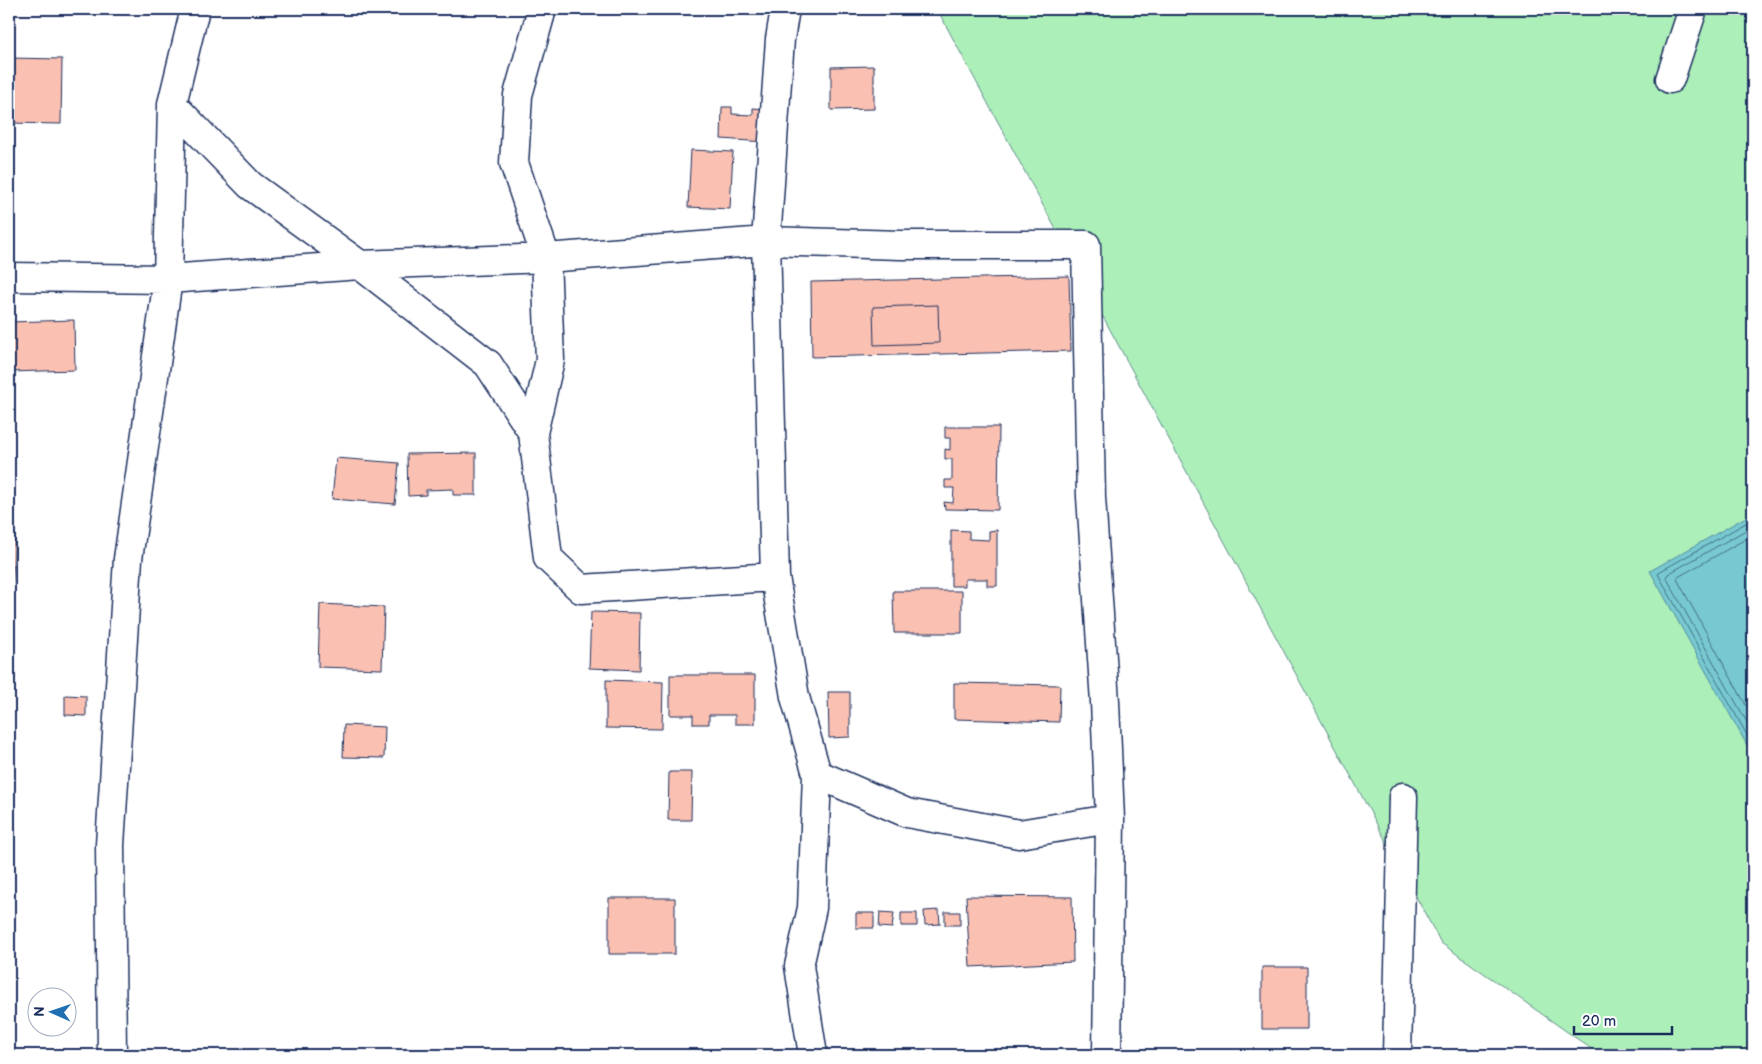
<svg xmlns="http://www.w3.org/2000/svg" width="1762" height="1064" viewBox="0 0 1762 1064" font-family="'Balsamiq Sans',sans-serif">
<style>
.green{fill:#acefb9;stroke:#648f8c}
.water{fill:#78c9cf;stroke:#538ba2}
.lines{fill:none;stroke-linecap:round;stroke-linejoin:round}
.shore{stroke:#406d8b;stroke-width:1}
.building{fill:#fac0b1;stroke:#1b2f5e}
.minor-casing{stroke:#1b2f5e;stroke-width:31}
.minor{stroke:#fff;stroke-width:28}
</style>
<rect width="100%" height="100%" fill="#fff"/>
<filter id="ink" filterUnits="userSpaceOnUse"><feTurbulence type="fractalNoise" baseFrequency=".02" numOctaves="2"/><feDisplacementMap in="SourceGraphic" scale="10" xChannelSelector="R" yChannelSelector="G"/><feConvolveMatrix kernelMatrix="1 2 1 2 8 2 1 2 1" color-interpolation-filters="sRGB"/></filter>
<g filter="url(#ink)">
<path class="green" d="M937 9H1753V1055H1600L1441 943Z"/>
<path class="water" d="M1753 513V756L1650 571Z"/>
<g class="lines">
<path class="shore" d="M1753 519 1659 572 1658 574 1753 746
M1753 526 1668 574 1666 577 1753 733
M1753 535 1678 577 1677 579 1753 718"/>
</g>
<path class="building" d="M9 58 62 59 61 124 9 123Z
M874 66V109L831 110V67Z
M722 107H732V114L753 115V108L766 109 765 142 721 139Z
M691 150 733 152 730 209 688 207Z
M1069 276 1071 351 812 357 811 282Z
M938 305 939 343 874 345 873 307Z
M74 320 75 370 9 372V322Z
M945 427H999L998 510 945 509 944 502 953 503 954 488H945V480H952V459H945V449L950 450V438H945Z
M476 453V495H453V489L426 490V495L408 496 407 454Z
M336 458 399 463 395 504 332 499Z
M951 530 969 531V539L989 540V531L997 530V586H987V579H965V586H951Z
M9 533H15L11 612H9Z
M893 591H962V633H894Z
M320 604 384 607 382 669 318 667Z
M591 612 640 613 639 670 589 668Z
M670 675H755V724H735V715H709V724H693V715H670Z
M606 680 663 682 662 729 606 728Z
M954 683 1060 685 1059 722 954 719Z
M828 692H850V737L829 738Z
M65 695 86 696V716L65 715Z
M344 725 385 727 384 758 343 757Z
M669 772H692L691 820H668Z
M966 896 1072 897 1073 962 970 967Z
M609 898H675V954H609Z
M939 910 940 924 925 925 924 911Z
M880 912 894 913 892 928 879 927Z
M945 912H960V925H945Z
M856 913H874V928H856Z
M901 913H917V926H901Z
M1262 967H1307V1029H1262Z"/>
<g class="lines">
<defs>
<path id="minor" d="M542 9 518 95 514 163 546 258 550 360 533 433 548 558 581 589 775 577
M785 9 780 39 766 241 775 577 795 697 817 774 812 908 799 966 813 1055
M1670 79 1693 9
M172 104 250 185 360 265 488 364 533 433
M9 277 168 279 360 265 546 258 766 241 901 245H1086L1091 497 1105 702 1110 819 1107 1055
M817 774 907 813 1019 834 1110 819
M112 1055 110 845 128 559 168 279 172 104 195 9
M1397 1055 1403 797"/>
</defs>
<use href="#minor" class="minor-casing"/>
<use href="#minor" class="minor"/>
</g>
</g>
<rect width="1762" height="1064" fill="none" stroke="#fff" stroke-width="30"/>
<rect x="15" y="15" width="1732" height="1034" fill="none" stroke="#1b2f5e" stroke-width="2" filter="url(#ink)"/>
<g transform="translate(52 1012) rotate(272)"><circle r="24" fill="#ffffff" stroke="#a4acbf"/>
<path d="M0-4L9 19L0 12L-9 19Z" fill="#1f6fb2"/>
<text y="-8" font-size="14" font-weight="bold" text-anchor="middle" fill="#1b2f5e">N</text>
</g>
<path d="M1574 1026v8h98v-8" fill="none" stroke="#1b2f5e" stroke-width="2.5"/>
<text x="1582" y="1026" font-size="15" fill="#1b2f5e" stroke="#ffffff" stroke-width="4" paint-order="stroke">20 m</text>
</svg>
